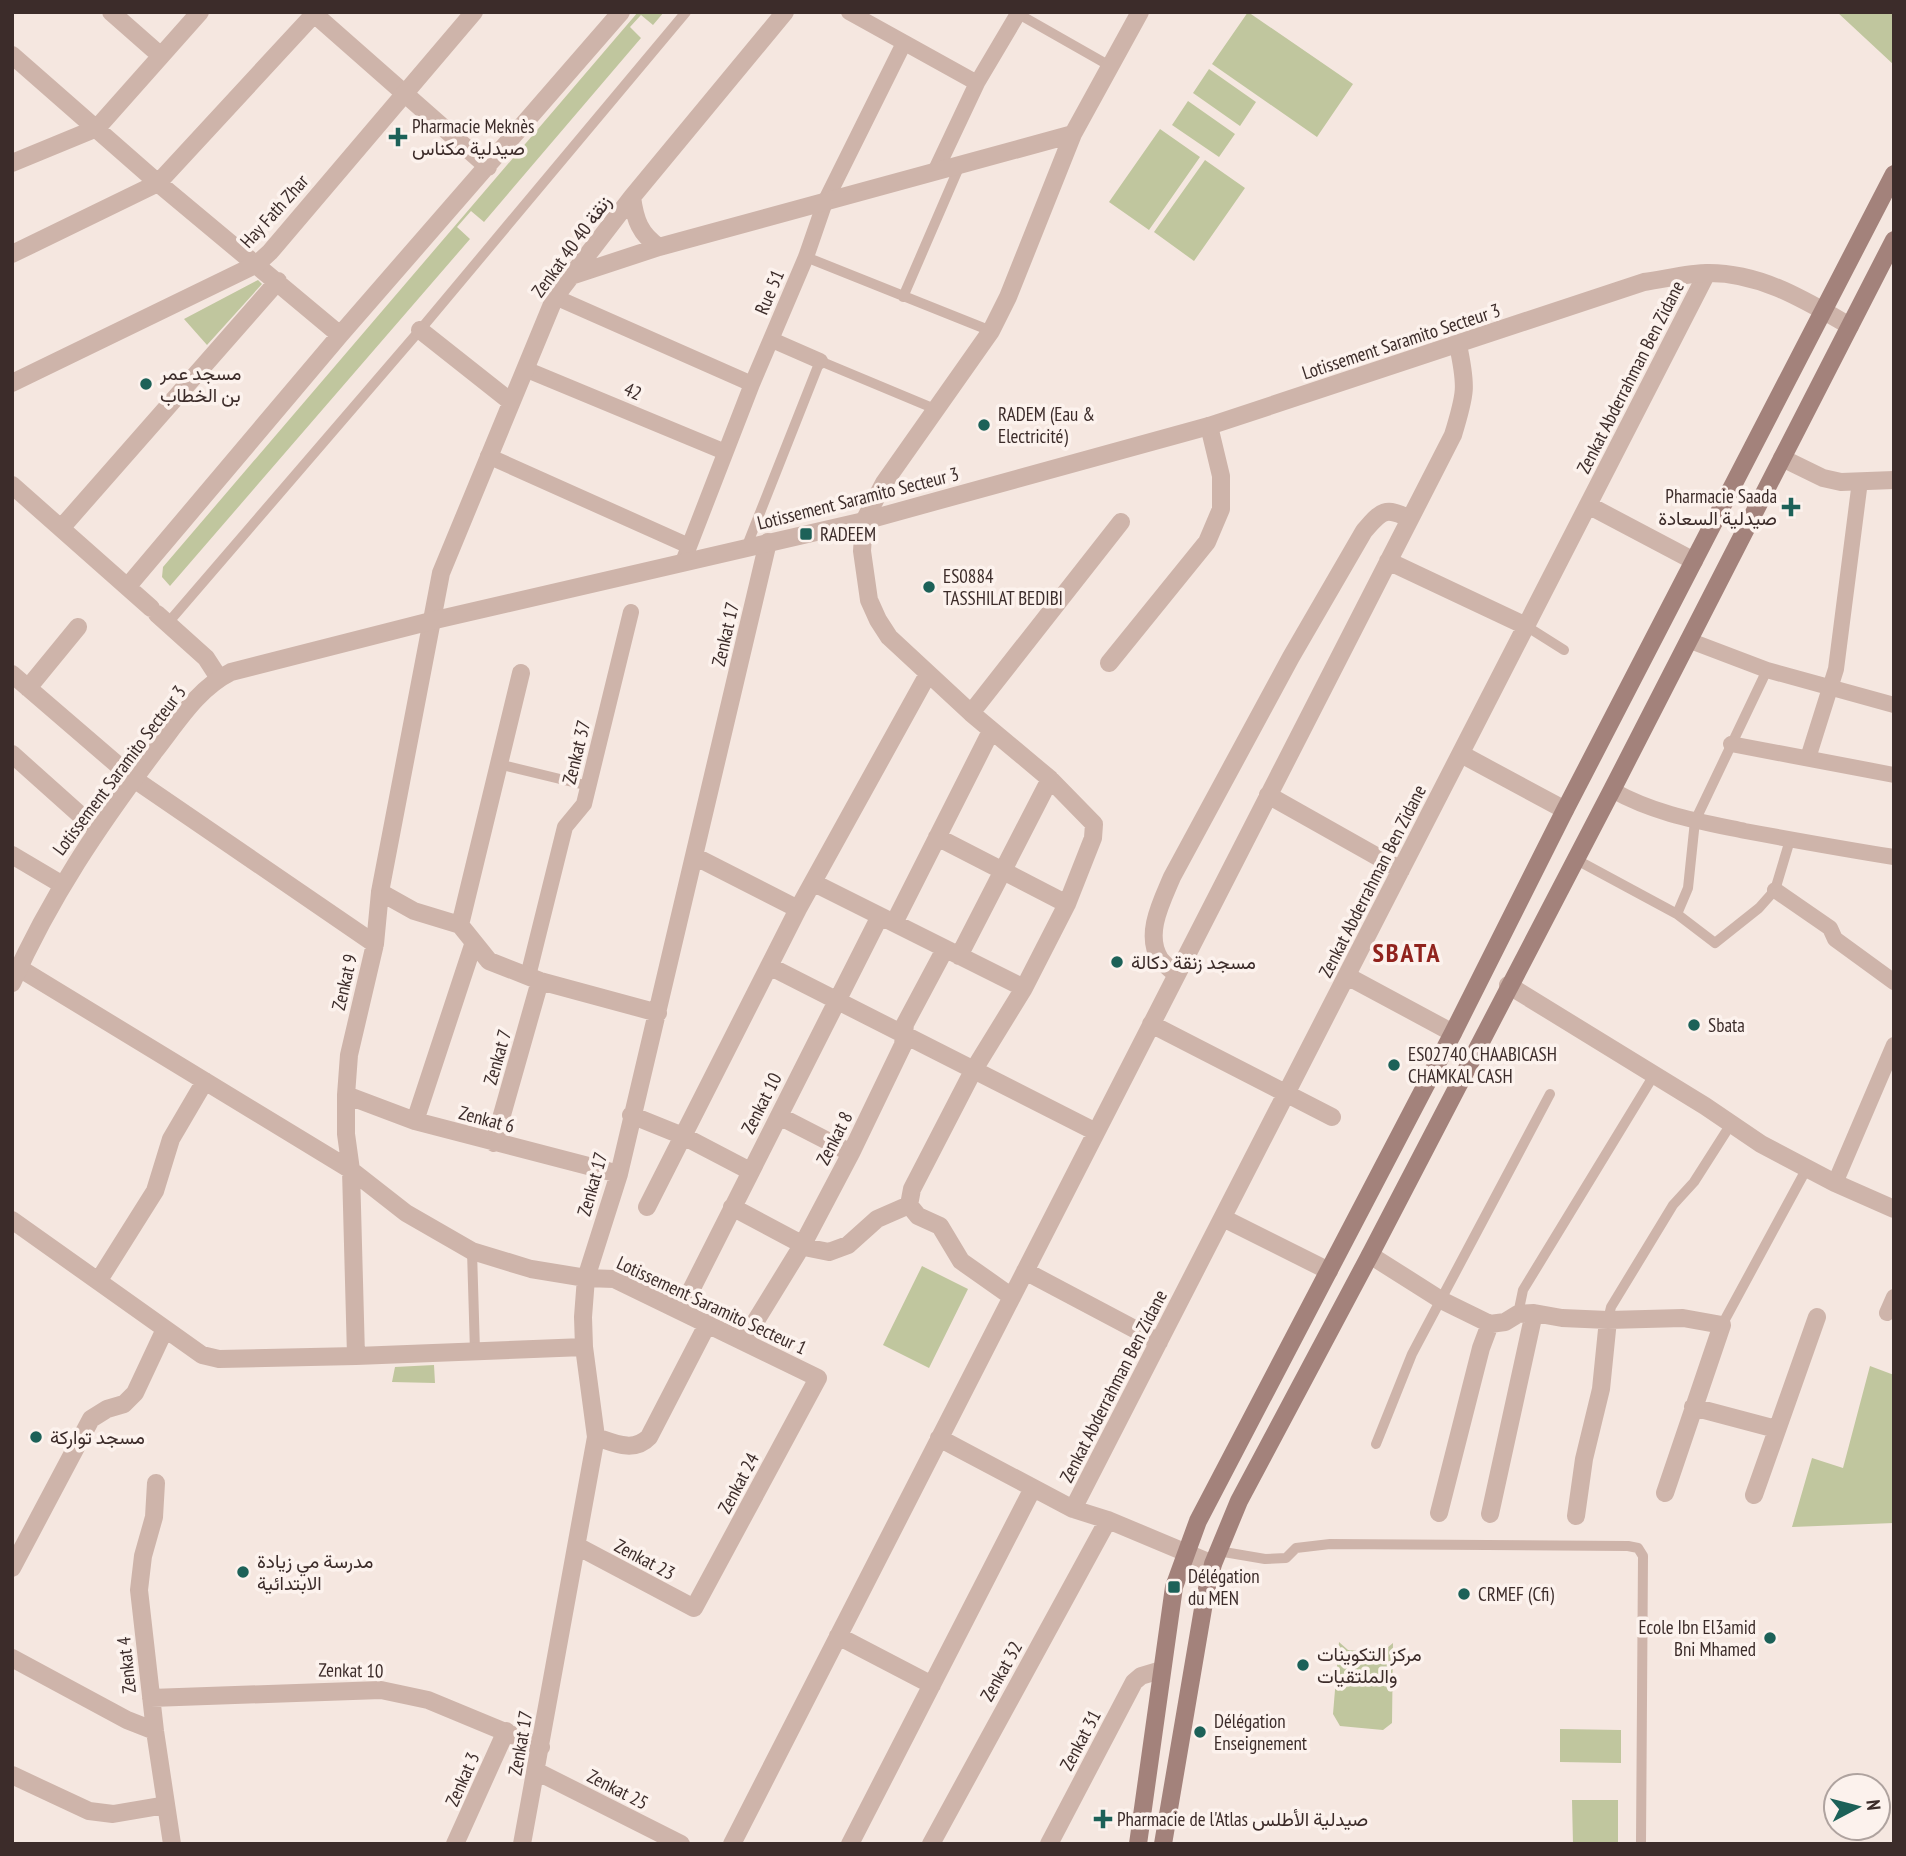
<svg xmlns="http://www.w3.org/2000/svg" width="1906" height="1856" viewBox="0 0 1906 1856" font-family="'PT Sans Narrow',Vazirmatn,sans-serif">
<style>
.green{fill:#c0c69e}
.lines{fill:none;stroke-linecap:round;stroke-linejoin:round}
.service{stroke:#ceb4aa;stroke-width:10}
.pedestrian{stroke:#ceb4aa;stroke-width:16}
.minor{stroke:#ceb4aa;stroke-width:18}
.tertiary{stroke:#ceb4aa;stroke-width:18}
.secondary{stroke:#a3827b;stroke-width:18}
.poi-dot{fill:#1c6158;stroke:#fcf2ed;stroke-width:2.5}
.labels{text-anchor:middle;dominant-baseline:central;stroke-width:7;stroke-linejoin:round;paint-order:stroke}
.poi-label{font-size:19px;fill:#3c2c2a;stroke:#fcf2ed;text-anchor:start}
.street-label{font-size:19px;fill:#3c2c2a;stroke:#fcf2ed}
.district-label{font-size:26px;font-weight:bold;letter-spacing:2px;fill:#91231d;stroke:#fcf2ed}
</style>
<rect width="100%" height="100%" fill="#f5e7e0"/>
<path class="green" d="M638 12H664L653 25 641 15 630 27 641 38 484 222 471 211 457 227 470 239 170 586 162 577 163 567Z
M1248 12 1353 84 1317 137 1212 64Z
M1837 12H1894V65Z
M1209 69 1256 102 1240 126 1193 93Z
M1188 101 1235 134 1219 157 1172 125Z
M1160 129 1200 157 1149 230 1109 202Z
M1205 160 1245 188 1194 261 1154 232Z
M258 280 262 284 207 345 184 319Z
M922 1266 968 1289 929 1368 883 1345Z
M434 1365 435 1383 392 1382 395 1367Z
M1870 1366 1894 1375V1523L1792 1527 1812 1458 1843 1468Z
M1339 1642 1348 1650 1381 1653 1393 1643 1392 1723 1383 1730 1340 1726 1333 1714Z
M1560 1729 1621 1730V1763L1560 1762Z
M1572 1800H1618V1844H1573Z"/>
<g class="lines">
<path class="service" d="M1015 12 1110 66
M806 257 991 331
M903 297 960 165
M746 548 820 361 935 409
M167 624 420 330 686 12
M1526 626 1564 650
M498 764 589 786
M1575 859 1677 914 1715 943 1759 908 1775 890 1790 840
M1677 914 1688 888 1695 821 1767 670
M472 1251 475 1351
M1518 1314 1523 1290 1654 1075
M1608 1320 1611 1307 1673 1205 1694 1182 1731 1124
M1722 1325 1807 1168
M1376 1444 1412 1354 1550 1094
M1218 1551 1265 1559 1286 1558 1296 1548 1330 1544 1628 1546 1638 1548 1643 1556 1641 1844"/>
<path class="pedestrian" d="M849 12 977 83
M935 172 977 83 1019 12
M555 297 752 384
M772 340 820 361
M525 369 725 452
M488 456 689 546
M683 562 752 384 806 257 825 202 904 43
M1688 640 1767 670 1894 705
M1731 744 1894 775
M1808 758 1836 669 1860 481
M1612 790C1655 814 1697 821 1745 831 1794 840 1844 849 1894 857
M1775 890 1830 928 1835 939 1894 982
M528 976 565 827 584 804 631 612
M1835 1183 1894 1045
M1887 1313 1894 1297"/>
<path class="minor" d="M111 12 161 56
M312 12 488 167
M12 55 158 183 340 335
M12 163 97 128 200 12
M632 197C635 220 640 234 659 247
M12 254 158 183 316 12
M571 276 659 247 1073 134
M420 330 511 402
M1782 458 1823 478 1841 482 1894 480
M12 485 151 608
M1588 505 1694 561
M62 527 278 281
M1388 561 1526 626
M128 586 340 335 621 12
M157 614 206 658 219 678
M1109 663 1207 542 1221 509V476L1209 426
M12 674 134 779 375 944
M28 688 78 627
M971 713 1121 522
M12 754 97 830
M1461 754 1565 810
M1268 795 1401 870
M937 837 1067 904
M12 855 61 884
M694 856 798 909
M814 883 1024 988
M380 892 414 911 460 925 489 961 540 981 658 1013
M894 923 991 731
M460 925 521 673
M959 956 1050 779
M769 966 1096 1132
M19 968 351 1170 406 1213 472 1251 531 1269 586 1278 614 1279 818 1378 694 1608 577 1546
M1176 974C1171 970 1164 964 1160 959 1144 934 1162 901 1172 877L1291 657 1364 531C1381 511 1385 506 1410 519
M1347 976 1453 1033
M1508 985 1705 1106 1761 1144 1835 1183 1894 1209
M1151 1024 1332 1117
M346 1095 415 1121 619 1174
M631 1115 683 1136 750 1171
M779 1116 851 1153
M415 1121 474 942
M494 1143 540 981
M647 1207 798 909 928 674
M732 1207 809 1248 829 1252 848 1245 877 1219 909 1205
M1223 1218 1329 1271
M12 1220 202 1355 219 1359 356 1356 584 1347
M1370 1255 1441 1300 1490 1324 1505 1322 1518 1314 1534 1313 1562 1318 1608 1320 1683 1318 1722 1325 1665 1493
M1025 1271 1159 1342
M99 1280 155 1191 171 1139 205 1081
M1012 1297 961 1261 940 1226 918 1216 909 1205 912 1189 973 1071 1024 988 1067 904 1093 838 1094 824 1050 779 971 713 889 637 878 620 869 600 862 551 864 521 884 483 991 331 1008 297 1073 134 1140 12
M681 1310 880 916
M744 1340 803 1244 851 1153 903 1045 905 1024 945 949
M356 1356 351 1170 346 1134V1095L349 1055 375 944 380 892 441 573 555 297 632 197 785 12
M1693 1407 1776 1429
M596 1437C614 1443 634 1453 649 1437L708 1323
M939 1438 1073 1509 1108 1520 1213 1564
M156 1483 154 1517 143 1556 139 1590 155 1731 172 1844
M1754 1495 1817 1317
M1073 1509 1707 273
M1439 1513 1481 1348 1490 1324
M1490 1514 1534 1313
M1576 1516 1584 1459 1601 1389 1608 1320
M12 1568 91 1419 107 1409 124 1404 135 1393 165 1329
M838 1636 932 1685
M12 1658 127 1720 155 1731
M151 1698 381 1690 428 1700 541 1747
M536 1771 681 1844
M12 1775 89 1811 113 1814 166 1805
M455 1844 506 1731
M522 1844 596 1437 584 1347 583 1317 586 1278 619 1174 768 542
M732 1844 1453 435C1466 393 1467 387 1458 345
M850 1844 1033 1488
M931 1844 1108 1520
M1049 1844 1134 1682 1141 1676 1161 1670"/>
<path class="tertiary" d="M12 383 257 264 270 252 474 12
M12 983C51 896 98 827 154 752 177 723 197 689 231 672L431 621 864 521 1209 426 1644 282C1666 279 1688 273 1709 273 1762 273 1806 301 1850 326"/>
<path class="secondary" d="M1138 1844 1174 1587 1198 1521 1453 1033 1565 810 1894 174
M1163 1844 1205 1597 1213 1564 1239 1501 1370 1255 1612 790 1894 240"/>
</g>
<g class="poi-dot">
<path d="M394.5 126.5h7v7h7v7h-7v7h-7v-7h-7v-7h7z"/>
<circle cx="146" cy="384" r="7"/>
<circle cx="984" cy="425" r="7"/>
<path d="M1787.5 496.5h7v7h7v7h-7v7h-7v-7h-7v-7h7z"/>
<rect x="799" y="527" width="14" height="14" rx="3.5"/>
<circle cx="929" cy="587" r="7"/>
<circle cx="1117" cy="962" r="7"/>
<circle cx="1694" cy="1025" r="7"/>
<circle cx="1394" cy="1065" r="7"/>
<circle cx="36" cy="1437" r="7"/>
<circle cx="243" cy="1572" r="7"/>
<rect x="1167" y="1580" width="14" height="14" rx="3.5"/>
<circle cx="1464" cy="1594" r="7"/>
<circle cx="1770" cy="1638" r="7"/>
<circle cx="1303" cy="1665" r="7"/>
<circle cx="1200" cy="1732" r="7"/>
<path d="M1099.5 1808.5h7v7h7v7h-7v7h-7v-7h-7v-7h7z"/>
</g>
<g class="labels">
<g class="poi-label">
<text x="412" y="126">Pharmacie Meknès<tspan x="412" dy="22">صيدلية مكناس</tspan></text>
<text x="160" y="373">مسجد عمر<tspan x="160" dy="22">بن الخطاب</tspan></text>
<text x="998" y="414">RADEM (Eau &amp;<tspan x="998" dy="22">Electricité)</tspan></text>
<text x="1777" y="496" text-anchor="end">Pharmacie Saada<tspan x="1777" dy="22">صيدلية السعادة</tspan></text>
<text x="820" y="534">RADEEM</text>
<text x="943" y="576">ES0884<tspan x="943" dy="22">TASSHILAT BEDIBI</tspan></text>
<text x="1131" y="962">مسجد زنقة دكالة</text>
<text x="1708" y="1025">Sbata</text>
<text x="1408" y="1054">ES02740 CHAABICASH<tspan x="1408" dy="22">CHAMKAL CASH</tspan></text>
<text x="50" y="1437">مسجد تواركة</text>
<text x="257" y="1561">مدرسة مي زيادة<tspan x="257" dy="22">الابتدائية</tspan></text>
<text x="1188" y="1576">Délégation<tspan x="1188" dy="22">du MEN</tspan></text>
<text x="1478" y="1594">CRMEF (Cfi)</text>
<text x="1756" y="1627" text-anchor="end">Ecole Ibn El3amid<tspan x="1756" dy="22">Bni Mhamed</tspan></text>
<text x="1317" y="1654">مركز التكوينات<tspan x="1317" dy="22">والملتقيات</tspan></text>
<text x="1214" y="1721">Délégation<tspan x="1214" dy="22">Enseignement</tspan></text>
<text x="1117" y="1819">Pharmacie de l'Atlas صيدلية الأطلس</text>
</g>
<g class="street-label">
<text transform="translate(274 211) rotate(-48)">Hay Fath Zhar</text>
<text transform="translate(571 246) rotate(-54)">Zenkat 40 زنقة 40</text>
<text transform="translate(769 292) rotate(-67)">Rue 51</text>
<text transform="translate(1401 341) rotate(-18)">Lotissement Saramito Secteur 3</text>
<text transform="translate(1630 377) rotate(-63)">Zenkat Abderrahman Ben Zidane</text>
<text transform="translate(633 391) rotate(23)">42</text>
<text transform="translate(858 498) rotate(-14)">Lotissement Saramito Secteur 3</text>
<text transform="translate(725 634) rotate(-77)">Zenkat 17</text>
<text transform="translate(576 752) rotate(-76)">Zenkat 37</text>
<text transform="translate(119 770) rotate(-53)">Lotissement Saramito Secteur 3</text>
<text transform="translate(1372 881) rotate(-63)">Zenkat Abderrahman Ben Zidane</text>
<text transform="translate(344 982) rotate(-77)">Zenkat 9</text>
<text transform="translate(497 1057) rotate(-74)">Zenkat 7</text>
<text transform="translate(761 1103) rotate(-63)">Zenkat 10</text>
<text transform="translate(487 1119) rotate(15)">Zenkat 6</text>
<text transform="translate(834 1138) rotate(-63)">Zenkat 8</text>
<text transform="translate(592 1184) rotate(-74)">Zenkat 17</text>
<text transform="translate(712 1305) rotate(25)">Lotissement Saramito Secteur 1</text>
<text transform="translate(1113 1386) rotate(-63)">Zenkat Abderrahman Ben Zidane</text>
<text transform="translate(738 1483) rotate(-62)">Zenkat 24</text>
<text transform="translate(645 1559) rotate(28)">Zenkat 23</text>
<text transform="translate(126 1665) rotate(-96)">Zenkat 4</text>
<text transform="translate(351 1670) rotate(1)">Zenkat 10</text>
<text transform="translate(1001 1671) rotate(-61)">Zenkat 32</text>
<text transform="translate(1080 1740) rotate(-62)">Zenkat 31</text>
<text transform="translate(520 1743) rotate(-80)">Zenkat 17</text>
<text transform="translate(462 1779) rotate(-66)">Zenkat 3</text>
<text transform="translate(618 1789) rotate(27)">Zenkat 25</text>
</g>
<g class="district-label">
<text x="1407" y="952">SBATA</text>
</g>
</g>
<rect width="1906" height="1856" fill="none" stroke="#3c2c2a" stroke-width="28"/>
<g transform="translate(1857 1807) rotate(83)"><circle r="33" fill="#fcf2ed" stroke="#afa39f" stroke-width="2"/>
<path d="M0-5L12 26L0 18L-12 26Z" fill="#1c6158"/>
<text y="-10" font-size="19" font-weight="bold" text-anchor="middle" fill="#3c2c2a">N</text>
</g>
</svg>
